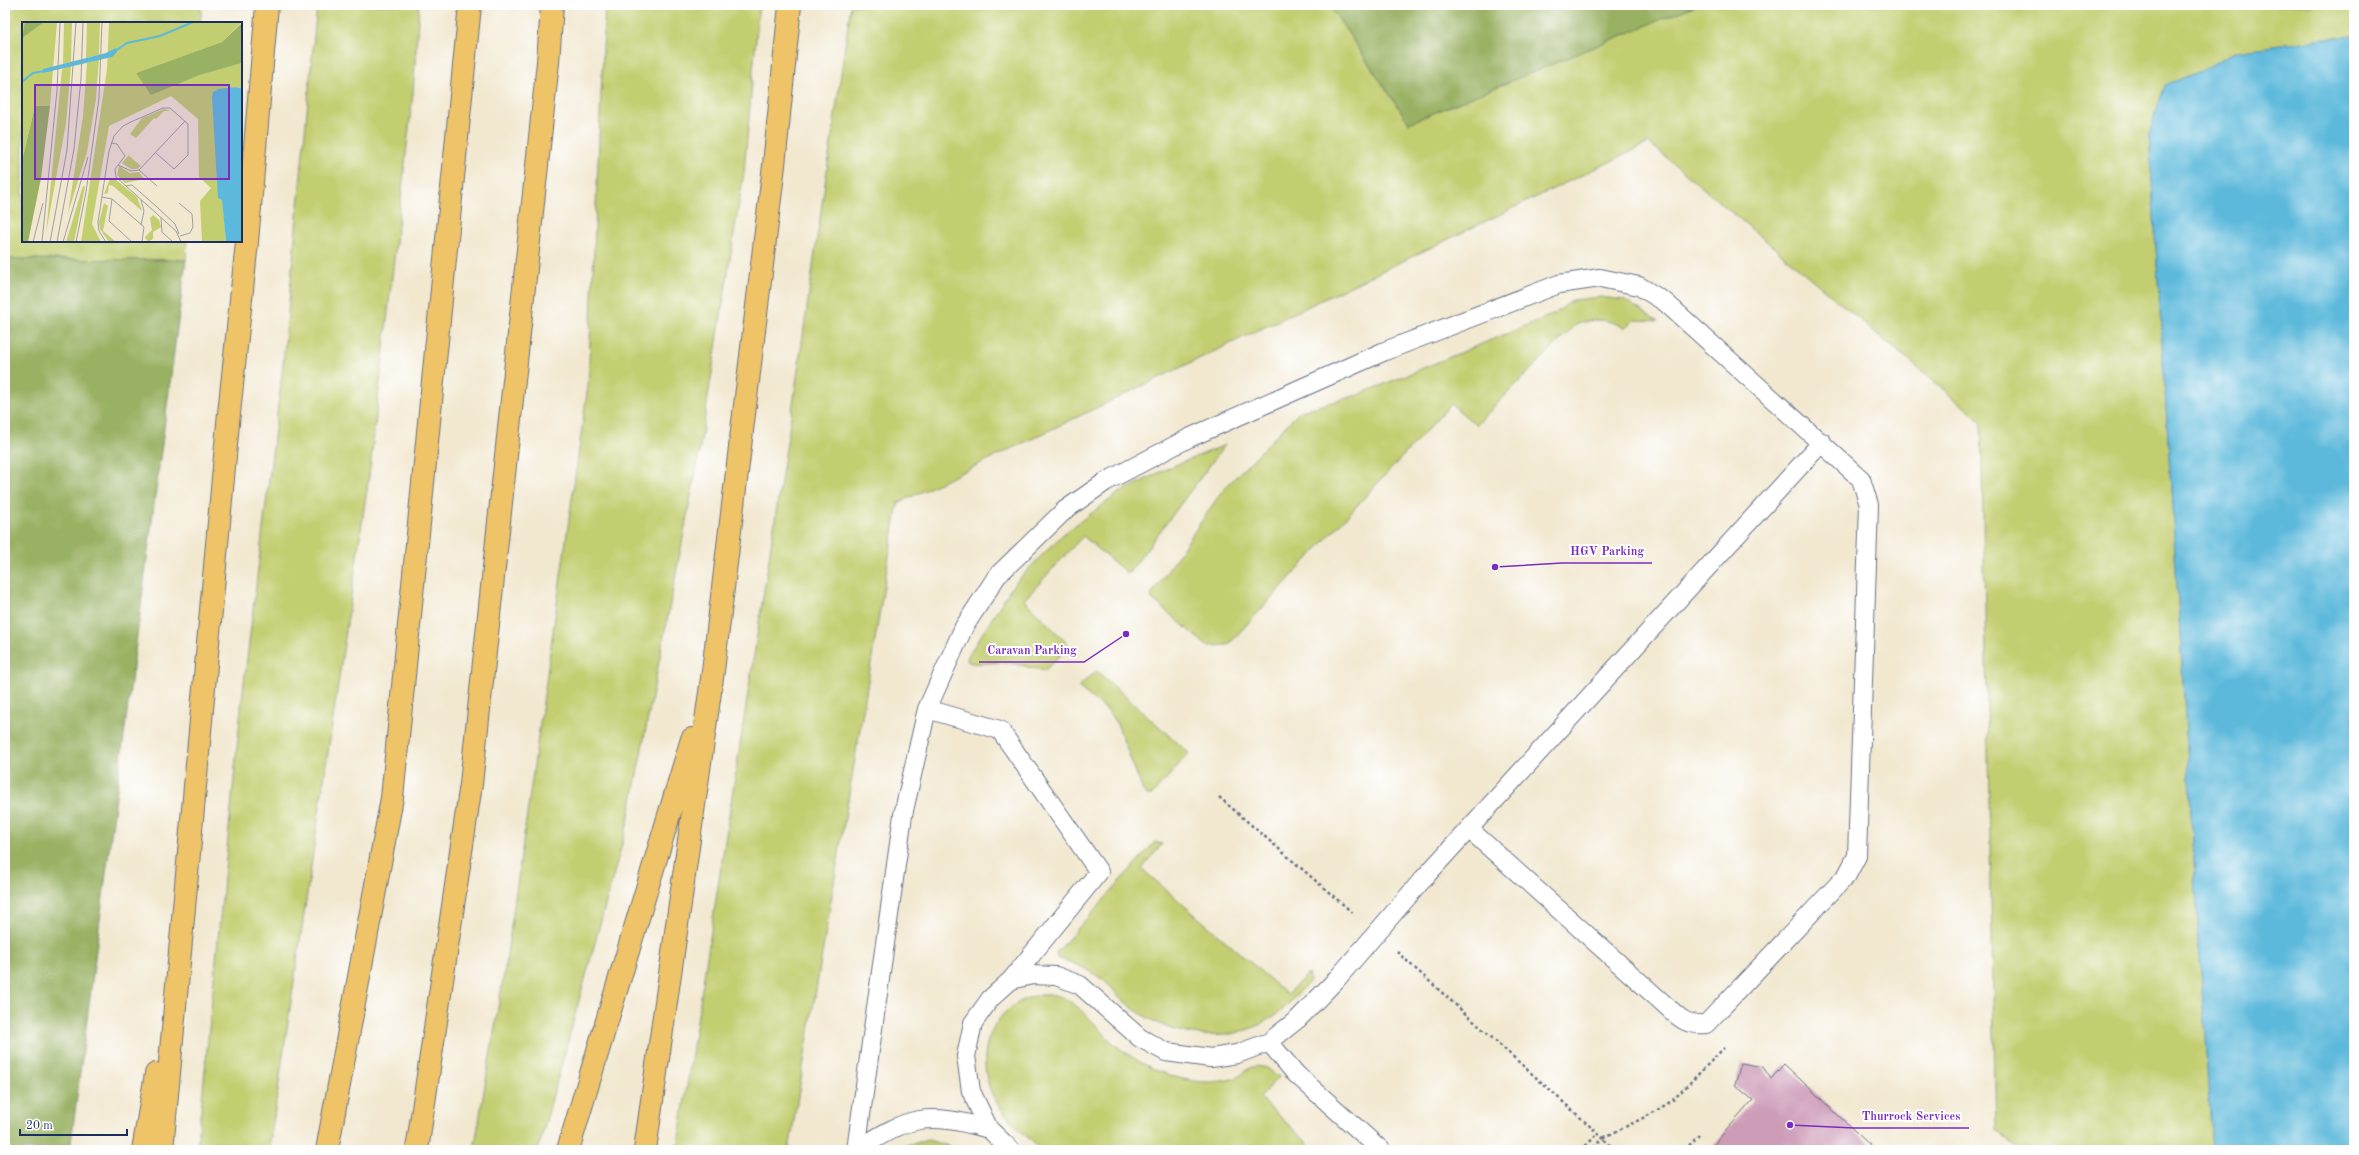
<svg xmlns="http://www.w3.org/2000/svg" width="2359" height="1155" viewBox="0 0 2359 1155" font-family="'Old Standard TT',serif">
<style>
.green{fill:#c2ce70;stroke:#6e7e67}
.forest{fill:#99b162;stroke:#5a7060}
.water{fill:#5db9db;stroke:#3c749c}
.building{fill:#cd9cb7}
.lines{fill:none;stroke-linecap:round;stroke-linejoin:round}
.lane-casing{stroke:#667086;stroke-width:20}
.highway-casing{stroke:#667086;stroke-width:24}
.path{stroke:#667086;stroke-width:2.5;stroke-dasharray:3 3;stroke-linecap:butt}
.lane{stroke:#fff;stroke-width:18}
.highway{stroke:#efc469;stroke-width:22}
.inset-river{fill:none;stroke:#5db9db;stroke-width:2}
.inset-road{fill:none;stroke:#9c9ea2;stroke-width:1}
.view{fill:#7b2cbf;fill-opacity:0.15;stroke:#7b2cbf;stroke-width:2}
.inset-edge{fill:none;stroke:#1b2f5e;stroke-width:2}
.leader{fill:none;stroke:#7b2cbf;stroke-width:1.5}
.callout-dot{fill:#7b2cbf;stroke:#fff;stroke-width:1.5}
.callout-label{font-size:12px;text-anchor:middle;font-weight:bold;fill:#7b2cbf;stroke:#fff;stroke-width:4;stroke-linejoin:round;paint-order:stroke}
</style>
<rect width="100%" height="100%" fill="#fff"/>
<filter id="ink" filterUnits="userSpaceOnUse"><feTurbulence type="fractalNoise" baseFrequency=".025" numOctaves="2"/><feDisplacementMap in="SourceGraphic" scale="8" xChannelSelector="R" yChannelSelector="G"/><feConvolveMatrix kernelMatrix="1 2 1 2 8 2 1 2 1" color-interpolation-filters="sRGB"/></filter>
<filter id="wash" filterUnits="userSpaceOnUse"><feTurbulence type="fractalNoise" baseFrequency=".012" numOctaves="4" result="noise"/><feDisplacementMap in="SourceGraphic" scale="16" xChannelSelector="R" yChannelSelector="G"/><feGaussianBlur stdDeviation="0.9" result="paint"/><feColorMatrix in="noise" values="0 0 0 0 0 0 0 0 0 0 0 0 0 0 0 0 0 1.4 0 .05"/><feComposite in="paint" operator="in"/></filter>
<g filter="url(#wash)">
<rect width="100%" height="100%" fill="#f2e8d0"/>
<path class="green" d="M5 5H202L200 23H23V241H187L186 260 5 259Z
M317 5H419L413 93 370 469 269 1150H197L241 708 283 365Z
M605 5H759L744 172 698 460 627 826 538 1150H474L506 962 588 386Z
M851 5H1329L1409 123 1696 5H2354V35L2237 51 2201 71 2165 85 2149 134 2212 1150H2019L1996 1130 1981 421 1649 143 898 503 789 1150H677L793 404Z
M1600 297 1624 300 1658 321 1634 320 1625 328C1609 319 1591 317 1574 326L1476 425 1451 404 1228 645 1207 646 1150 597 1222 491 1300 411 1358 395 1554 314 1573 300Z
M1225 445 1128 574 1083 536 1024 600 1070 646 1044 671C1026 666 1007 661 988 663 981 663 974 665 967 661L968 656 1013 585 1063 534 1119 493 1166 469Z
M1097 671 1189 753 1152 795H1147L1143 791 1118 726 1108 711 1078 687Z
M1155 842 1162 844 1142 869 1287 994 1308 974 1310 981C1301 990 1293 1000 1284 1008 1237 1050 1170 1041 1124 1001 1119 997 1115 991 1110 986 1095 971 1076 964 1057 958L1056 953Z
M1040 995C1046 995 1053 994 1058 996 1076 1000 1098 1028 1111 1041 1142 1069 1191 1090 1232 1079 1241 1077 1248 1068 1256 1066L1267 1068 1279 1077 1260 1098 1315 1150H1041C1024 1134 1005 1118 994 1098 972 1055 991 1004 1040 995Z
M928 1140 962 1150H901L907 1145Z"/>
<path class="forest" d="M1329 5H1696L1409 123Z
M5 259 186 260 70 1150H5Z"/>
<path class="water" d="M2354 35V1150H2212L2149 134 2165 85 2201 71 2237 51Z"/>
<g id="blocks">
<path class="building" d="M1741 1063 1763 1067 1771 1079 1784 1064 1875 1150H1709L1753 1100 1735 1085Z"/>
</g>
</g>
<g filter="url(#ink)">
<use href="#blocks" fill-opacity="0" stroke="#667086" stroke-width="1"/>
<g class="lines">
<defs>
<path id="lane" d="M927 709 1000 730 1099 872 1011 980 990 999 973 1023 966 1056 971 1091 989 1129 1011 1150
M1011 980 1032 975 1056 976 1080 985 1140 1038 1166 1052 1211 1058 1237 1054 1269 1042 1298 1019 1335 981 1423 879 1822 442
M1269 1042 1296 1074 1381 1150
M856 1150 903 815 927 709 964 627 997 576 1065 510 1105 482 1189 438 1385 351 1559 284 1600 278 1639 286 1665 302 1861 479 1869 505 1857 856 1847 875 1706 1024C1684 1026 1678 1016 1663 1003L1469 829
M857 1150C911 1115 926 1112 989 1129"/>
<path id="highway" d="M143 1150 156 1074
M162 1150 228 423 247 242 267 5
M327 1150 392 798 470 5
M417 1150 471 784 548 62 552 5
M568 1150 692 739
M645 1150 713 671 774 165 790 5"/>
</defs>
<use href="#lane" class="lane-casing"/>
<use href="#highway" class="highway-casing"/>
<path class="path" d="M1219 797 1354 914
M1397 952 1603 1138 1591 1150
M1581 1150 1598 1134
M1615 1150 1603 1138 1651 1114 1673 1100 1724 1048
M1685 1150 1699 1135"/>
<use href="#lane" class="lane"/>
<use href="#highway" class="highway"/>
</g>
</g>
<g transform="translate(22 22)">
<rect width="220" height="220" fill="#f2e8d0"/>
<path d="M0 0H35L28 84H13L0 139ZM50 0 49 40 41 42 42 1ZM65 0H78L77 33 64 36ZM87 0H220L200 20 114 51 175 54 220 41V66L213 65 191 70 204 220H180L178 179 189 166 177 155 176 97 149 74 87 104 70 202 79 220H59L85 47ZM77 37 74 77 65 130 46 191 61 94 65 41ZM49 44 44 101 24 211 40 47ZM142 87 149 89H142L134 97 132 96 114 116 108 112 120 96ZM108 132 107 134 119 144 115 147H109L100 141ZM97 144 108 151 117 150 122 157 103 161 95 153ZM88 157 94 158 115 175 120 189 91 164 87 163 86 171 82 172ZM61 164 63 165 52 220H44ZM82 181 86 184 81 209 94 220H87L78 207 77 200ZM131 193 137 198 139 205 131 210V217L126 220 123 215 130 208 128 196Z" fill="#c2ce70"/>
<path d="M3 0H22L0 16ZM220 1V41L175 54 129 73 114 51 200 20ZM13 84H28L19 156 6 220H0V139Z" fill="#99b162"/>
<path d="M94 26 95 30 90 35 21 51V47L84 31ZM213 65 220 66V220H204L200 178 196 176 190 74 191 70 197 67Z" fill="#5db9db"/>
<path class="inset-river" d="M89 32 105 21 138 14 171 0M0 60 11 51 28 48"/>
<path class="inset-road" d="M89 121 95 122 103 134 93 147 94 155 154 209 159 220M96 143 109 149 117 148 163 99M117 148 135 164M104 164 110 163 135 185 153 202 157 212M80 175 90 177 122 205 120 220M90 177 87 199 110 220M119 178 122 189 119 203M157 181 170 192 171 205 168 211 158 214M139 196 140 210 151 220M11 220 21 181M20 220 35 68 38 0M28 220 45 128 54 0M35 220 52 127 59 57 61 0M41 220 66 135M54 220 64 170 77 76 80 0M84 220 77 209 76 200 87 129 92 114 101 104 111 99 141 86H148L166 102V133L152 147 134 131"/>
<path class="view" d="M13 63H207V157H13Z"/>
<rect width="220" height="220" class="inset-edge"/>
</g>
<path class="leader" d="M1495 567L1562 563H1652M1126 634L1084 662H979M1790 1125L1854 1128H1969"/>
<g class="callout-dot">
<circle cx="1495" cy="567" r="4"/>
<circle cx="1126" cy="634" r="4"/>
<circle cx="1790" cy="1125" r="4"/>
</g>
<g class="callout-label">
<text x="1607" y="555">HGV Parking</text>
<text x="1032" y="654">Caravan Parking</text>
<text x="1911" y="1120">Thurrock Services</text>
</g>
<rect width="2359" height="1155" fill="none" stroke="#fff" stroke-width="20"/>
<path d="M20 1129v6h107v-6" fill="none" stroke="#1b2f5e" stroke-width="2"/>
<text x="26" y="1129" font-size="12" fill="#1b2f5e" stroke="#ffffff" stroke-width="3" paint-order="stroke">20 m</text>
</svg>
